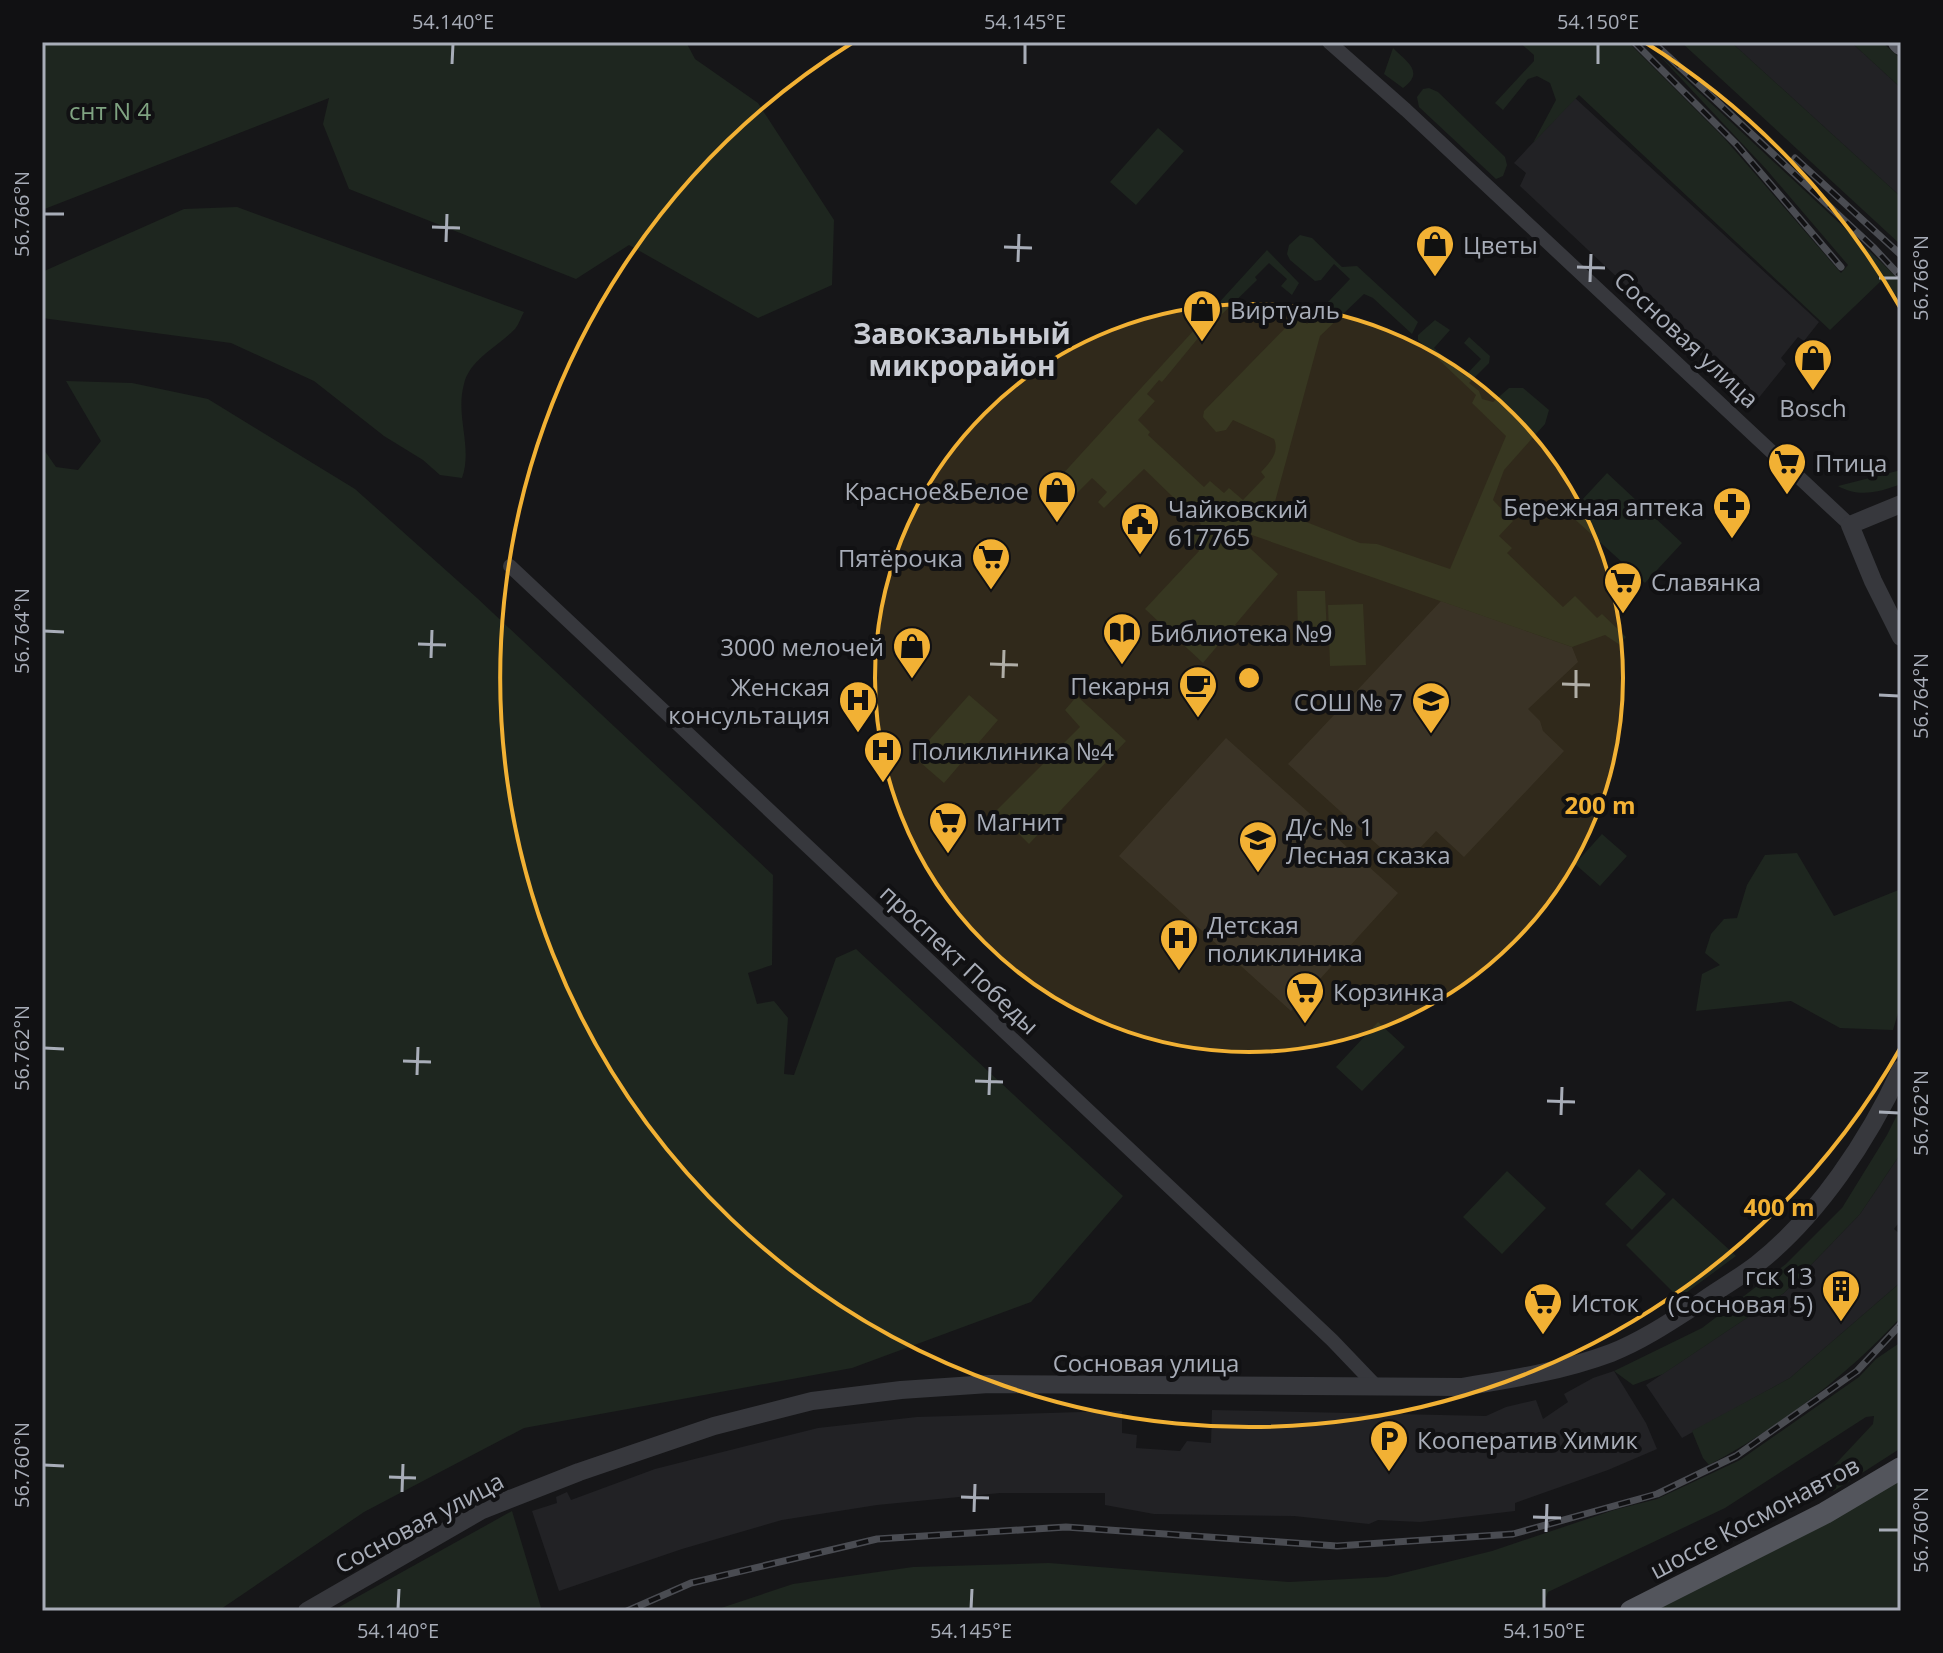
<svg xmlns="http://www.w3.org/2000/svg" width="1943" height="1653" viewBox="0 0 1943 1653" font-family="'Open Sans',sans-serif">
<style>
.built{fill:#222225}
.green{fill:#1e261f}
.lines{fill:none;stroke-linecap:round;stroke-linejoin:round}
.minor{stroke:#37383d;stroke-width:14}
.tertiary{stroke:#37383d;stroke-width:18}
.primary{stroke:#53555c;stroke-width:22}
.rail-casing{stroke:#4a4c52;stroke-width:7}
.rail{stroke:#111113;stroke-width:4;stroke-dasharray:12;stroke-linecap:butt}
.ticks{fill:none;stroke:#a8adb8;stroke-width:3}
.ring{fill:none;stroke:#f2b134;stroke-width:4}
.labels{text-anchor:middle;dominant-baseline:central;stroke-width:8;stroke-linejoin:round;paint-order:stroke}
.park-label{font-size:24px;fill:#7fa381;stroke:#111113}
.poi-label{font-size:24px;fill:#a8adb8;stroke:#111113;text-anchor:start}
.street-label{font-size:24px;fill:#a8adb8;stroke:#111113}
.quarter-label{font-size:28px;font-weight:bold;fill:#c9ccd4;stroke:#111113}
.centre{fill:#f2b134;stroke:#111113;stroke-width:4}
.ring-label{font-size:24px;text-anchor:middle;font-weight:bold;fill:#f2b134;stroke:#111113;stroke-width:8;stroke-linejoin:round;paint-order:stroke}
.neatline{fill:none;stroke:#a8adb8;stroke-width:3}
.ticks-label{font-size:20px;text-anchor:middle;fill:#a8adb8}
</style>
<rect width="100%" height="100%" fill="#161618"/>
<path class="built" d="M1731 42H1851L1901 88V197Z
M1575 98 1819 322 1804 341 1798 337 1781 358 1786 364 1753 405 1520 186 1526 173 1514 163Z
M1441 601 1572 647 1578 662 1528 709 1540 721 1543 731 1564 751 1464 857 1436 831 1402 867 1288 764Z
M1226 738 1398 893 1291 1011 1119 856Z
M1901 1153V1220L1894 1229 1901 1235V1282L1790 1378 1682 1438 1646 1385 1784 1293 1860 1214Z
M1614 1371 1646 1423 1657 1449 1608 1470 1515 1503V1511L1420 1522 1378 1520 1369 1524 1294 1516 1154 1514 1105 1505V1493H1000L877 1505 782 1520 682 1549 559 1591 532 1511 557 1503 556 1497 567 1492 571 1500 655 1469 818 1428 917 1417 1115 1411H1122V1433L1137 1435 1136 1448 1180 1451 1187 1441 1211 1443 1212 1410 1486 1416 1506 1407 1536 1400 1543 1419 1568 1402 1564 1394 1593 1378Z"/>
<path class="green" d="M42 42H686L695 59 758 103 834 220 832 285 758 318 629 245 576 279 349 189 323 124 329 98 42 210Z
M1519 42H1628L1724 138 1841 273 1848 265 1766 169 1656 52 1880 261 1901 282V300L1881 281 1830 330 1579 95 1533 143 1556 100 1550 83 1537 76 1528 79 1503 110 1495 103 1534 61V55Z
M1681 42H1731L1901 197V245Z
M1851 42H1882L1901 59V88Z
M1393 48C1407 62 1425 72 1403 88L1384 74Z
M1429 88 1438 92 1505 157 1507 165 1503 176 1496 179 1419 107 1417 97 1423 89Z
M1158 128 1184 151 1136 205 1110 182Z
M237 207 524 312C521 317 519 324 515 329 499 346 470 359 464 384 455 416 473 447 462 478L440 475 423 460 384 436 314 381 231 343 42 318V272L184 209Z
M1300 235 1312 238 1342 267 1357 266 1418 322 1412 334 1373 298 1364 294 1320 336 1273 509 1360 543 1377 544 1450 569 1506 436 1472 403 1476 395 1418 340V335L1435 320 1450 330 1434 348 1465 376 1481 359 1464 343 1469 337 1490 356 1489 363 1469 383 1479 391 1482 399 1493 402 1509 388H1523L1549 410 1545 424 1504 470 1493 500 1513 521 1499 536 1512 548 1507 553 1563 607 1575 596 1597 618 1602 614 1626 637 1620 645 1605 635 1572 647 1226 526 1278 574 1203 663 1145 609 1199 551 1189 538 1201 524 1144 469 1104 508 1098 502 1107 492 1092 478 1077 493 1060 477 1267 250 1299 283 1292 295 1281 286 1287 279 1269 263 1255 277 1257 280 1216 320 1218 322 1202 339 1199 337 1162 382 1159 380 1147 394 1155 401 1138 420 1150 432 1148 435 1204 487 1210 481 1224 493 1229 488 1243 500 1265 477 1261 472C1269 463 1280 453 1274 439L1233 420 1226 430 1216 432 1203 417 1204 411 1298 315 1307 324 1350 279 1334 264 1321 280 1315 281 1290 260 1287 254 1289 245Z
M66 381 132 383 208 399 355 489 477 598 773 875 772 965 748 973 757 1004 774 1001 788 1018 784 1074 794 1075 836 958 856 949 1123 1196 1031 1302 852 1368 524 1428 364 1512 218 1611H42V447L56 467 78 470 101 441Z
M1901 470V484C1880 492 1859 498 1838 486Z
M1607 473 1682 543 1645 583 1569 514Z
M1297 591H1325L1327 635 1298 636Z
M1363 604 1366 665 1330 666 1328 605Z
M969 695 998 720 944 783 914 757Z
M1077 696 1126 741 1029 844 996 811 1080 727 1065 710Z
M1602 834 1627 856 1600 886 1575 864Z
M1797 853 1834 916 1901 889V1003L1893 1030 1840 1028 1791 1001 1696 1011 1702 974 1720 965 1705 953 1711 934 1724 919 1737 918 1747 885 1765 855Z
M1378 1022 1405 1047 1362 1091 1336 1067Z
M1901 1107V1153L1860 1214 1784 1293 1663 1374 1633 1385 1614 1371 1702 1328 1786 1264 1842 1208 1887 1135Z
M1639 1169 1666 1194 1632 1230 1605 1204Z
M1507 1171 1546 1208 1502 1254 1463 1217Z
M1673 1198 1736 1256 1679 1298 1626 1245Z
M1901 1282V1317C1847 1376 1779 1427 1709 1465L1703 1458 1692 1431 1790 1378Z
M1901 1342V1448L1834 1491 1825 1484 1827 1473 1873 1424 1874 1416 1866 1417 1725 1508 1548 1592 1541 1611H712L793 1584 913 1567 1049 1563 1289 1582 1387 1577 1492 1551 1614 1510 1657 1499 1740 1460 1859 1377 1876 1359Z
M1901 1472V1611H1648Z
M512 1511 542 1611H332Z"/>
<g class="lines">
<path class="minor" d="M1329 42 1406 110 1850 525
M510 566 1332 1340 1377 1387"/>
<path class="tertiary" d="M1901 504 1850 525 1873 581 1901 637
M307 1611 482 1510 579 1472 714 1426 812 1401 901 1390 989 1384 1462 1387C1512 1379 1563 1371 1611 1353 1642 1341 1673 1320 1701 1302 1719 1289 1739 1278 1757 1264 1818 1216 1869 1139 1901 1069"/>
<path class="primary" d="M1899 42 1901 44
M1631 1611 1825 1513 1901 1468"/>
<defs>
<path id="rail" d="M1634 42 1737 145 1841 267
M1653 42 1873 247 1901 277
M1795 158 1901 255
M627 1611 691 1583 877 1539 1066 1527 1337 1546 1513 1534 1657 1494 1736 1456 1857 1371 1901 1324"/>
</defs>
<use href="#rail" class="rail-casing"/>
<use href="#rail" class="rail"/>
</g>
<path class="ticks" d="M452 64 453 44M1025 64V44M1598 64V44M44 214H64M432 227 460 228M446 242 447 214M1004 247 1032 248M1018 262 1019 234M1577 267 1605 268M1879 278H1899M1590 282 1591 254M44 631 64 632M418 644 446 645M431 658 432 630M990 664 1018 665M1003 678 1004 650M1562 684 1590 685M1879 695 1899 696M1576 698V670M44 1048 64 1049M403 1061 431 1062M417 1075 418 1047M975 1081 1003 1082M989 1095 990 1067M1547 1101 1575 1102M1879 1112 1899 1113M1561 1115 1562 1087M44 1465 64 1466M389 1477 416 1478M402 1492 403 1464M961 1497 989 1498M974 1512 975 1484M1533 1517 1561 1518M1879 1530H1899M1546 1532 1547 1504M398 1609 399 1589M971 1609 972 1589M1544 1609V1589"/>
<circle cx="1249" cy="678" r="374" fill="#f2b134" fill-opacity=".12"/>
<g class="ring">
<circle cx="1249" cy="678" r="374"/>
<path d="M1901 1047A749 749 0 1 1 852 43M1646 43A749 749 0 0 1 1901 309"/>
</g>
<defs>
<symbol id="shop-pin" viewBox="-11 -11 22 30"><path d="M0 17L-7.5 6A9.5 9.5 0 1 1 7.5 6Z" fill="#f2b134" stroke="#111113"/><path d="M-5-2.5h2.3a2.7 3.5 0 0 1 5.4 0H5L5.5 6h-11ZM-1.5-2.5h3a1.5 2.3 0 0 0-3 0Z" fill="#111"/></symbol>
<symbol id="supermarket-pin" viewBox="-11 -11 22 30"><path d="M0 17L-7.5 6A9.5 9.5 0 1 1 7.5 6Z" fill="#f2b134" stroke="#111113"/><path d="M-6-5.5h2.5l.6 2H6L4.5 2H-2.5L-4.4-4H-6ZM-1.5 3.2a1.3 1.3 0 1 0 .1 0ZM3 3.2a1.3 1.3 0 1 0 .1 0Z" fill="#111"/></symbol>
<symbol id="pharmacy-pin" viewBox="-11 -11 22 30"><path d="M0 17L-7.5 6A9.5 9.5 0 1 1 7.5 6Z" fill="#f2b134" stroke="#111113"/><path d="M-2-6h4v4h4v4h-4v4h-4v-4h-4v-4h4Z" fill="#111"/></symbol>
<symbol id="civic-pin" viewBox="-11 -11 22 30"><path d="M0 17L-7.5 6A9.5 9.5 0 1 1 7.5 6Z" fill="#f2b134" stroke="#111113"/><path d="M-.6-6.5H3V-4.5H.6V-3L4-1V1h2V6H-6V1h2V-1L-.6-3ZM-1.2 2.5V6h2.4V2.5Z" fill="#111"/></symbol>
<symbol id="library-pin" viewBox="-11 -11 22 30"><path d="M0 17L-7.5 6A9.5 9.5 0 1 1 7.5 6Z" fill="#f2b134" stroke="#111113"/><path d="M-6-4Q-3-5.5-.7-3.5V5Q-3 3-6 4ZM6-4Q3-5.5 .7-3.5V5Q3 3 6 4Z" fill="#111"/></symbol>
<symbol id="cafe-pin" viewBox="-11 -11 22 30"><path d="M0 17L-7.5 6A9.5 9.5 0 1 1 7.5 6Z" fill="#f2b134" stroke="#111113"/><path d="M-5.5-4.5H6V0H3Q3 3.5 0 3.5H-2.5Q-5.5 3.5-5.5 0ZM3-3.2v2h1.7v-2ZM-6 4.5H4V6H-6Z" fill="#111"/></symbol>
<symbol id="hospital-pin" viewBox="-11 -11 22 30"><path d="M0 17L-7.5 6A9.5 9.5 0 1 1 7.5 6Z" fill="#f2b134" stroke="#111113"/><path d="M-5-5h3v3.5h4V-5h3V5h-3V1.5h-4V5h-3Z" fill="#111"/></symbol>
<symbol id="school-pin" viewBox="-11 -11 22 30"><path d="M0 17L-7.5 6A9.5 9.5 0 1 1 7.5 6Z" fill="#f2b134" stroke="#111113"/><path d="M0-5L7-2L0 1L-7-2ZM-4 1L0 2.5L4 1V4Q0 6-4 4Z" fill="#111"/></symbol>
<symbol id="building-pin" viewBox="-11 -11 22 30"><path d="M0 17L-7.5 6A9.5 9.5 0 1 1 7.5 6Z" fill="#f2b134" stroke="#111113"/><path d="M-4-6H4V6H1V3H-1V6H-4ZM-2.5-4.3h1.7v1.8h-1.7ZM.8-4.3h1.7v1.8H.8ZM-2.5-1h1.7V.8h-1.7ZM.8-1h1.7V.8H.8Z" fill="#111"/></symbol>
<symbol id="parking-pin" viewBox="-11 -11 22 30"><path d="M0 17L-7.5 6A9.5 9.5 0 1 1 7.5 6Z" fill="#f2b134" stroke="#111113"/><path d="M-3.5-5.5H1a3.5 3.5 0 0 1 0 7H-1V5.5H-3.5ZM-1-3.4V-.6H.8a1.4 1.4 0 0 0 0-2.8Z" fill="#111"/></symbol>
</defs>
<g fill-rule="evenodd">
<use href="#shop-pin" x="1413" y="222" width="44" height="60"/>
<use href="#shop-pin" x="1180" y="287" width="44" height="60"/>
<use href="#shop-pin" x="1791" y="336" width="44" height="60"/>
<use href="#supermarket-pin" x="1765" y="440" width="44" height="60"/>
<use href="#shop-pin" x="1035" y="468" width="44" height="60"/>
<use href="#pharmacy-pin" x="1710" y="484" width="44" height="60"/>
<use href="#civic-pin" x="1118" y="500" width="44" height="60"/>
<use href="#supermarket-pin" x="969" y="535" width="44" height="60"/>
<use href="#supermarket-pin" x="1601" y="559" width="44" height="60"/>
<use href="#library-pin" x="1100" y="610" width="44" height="60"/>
<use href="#shop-pin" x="890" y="624" width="44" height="60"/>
<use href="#cafe-pin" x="1176" y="663" width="44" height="60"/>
<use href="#hospital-pin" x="836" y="678" width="44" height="60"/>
<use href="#school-pin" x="1409" y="679" width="44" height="60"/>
<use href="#hospital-pin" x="861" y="728" width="44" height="60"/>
<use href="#supermarket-pin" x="926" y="799" width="44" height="60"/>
<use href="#school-pin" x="1236" y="818" width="44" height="60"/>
<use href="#hospital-pin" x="1157" y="916" width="44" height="60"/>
<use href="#supermarket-pin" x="1283" y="969" width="44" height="60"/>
<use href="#building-pin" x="1819" y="1267" width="44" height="60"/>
<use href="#supermarket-pin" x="1521" y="1280" width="44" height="60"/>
<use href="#parking-pin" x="1367" y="1417" width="44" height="60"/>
</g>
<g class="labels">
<g class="park-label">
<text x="110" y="110">снт N 4</text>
</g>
<g class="poi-label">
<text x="1463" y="244">Цветы</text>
<text x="1230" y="309">Виртуаль</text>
<text x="1813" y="407" text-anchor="middle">Bosch</text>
<text x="1815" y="462">Птица</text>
<text x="1029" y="490" text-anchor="end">Красное&amp;Белое</text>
<text x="1704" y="506" text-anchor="end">Бережная аптека</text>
<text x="1168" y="508">Чайковский<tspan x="1168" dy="28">617765</tspan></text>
<text x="963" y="557" text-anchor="end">Пятёрочка</text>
<text x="1651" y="581">Славянка</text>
<text x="1150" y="632">Библиотека №9</text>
<text x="884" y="646" text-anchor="end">3000 мелочей</text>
<text x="1170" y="685" text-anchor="end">Пекарня</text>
<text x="830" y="686" text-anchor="end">Женская<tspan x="830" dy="28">консультация</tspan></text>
<text x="1403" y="701" text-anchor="end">СОШ № 7</text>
<text x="911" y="750">Поликлиника №4</text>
<text x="976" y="821">Магнит</text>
<text x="1286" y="826">Д/с № 1<tspan x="1286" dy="28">Лесная сказка</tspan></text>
<text x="1207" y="924">Детская<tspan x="1207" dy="28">поликлиника</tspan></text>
<text x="1333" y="991">Корзинка</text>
<text x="1813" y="1275" text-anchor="end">гск 13<tspan x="1813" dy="28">(Сосновая 5)</tspan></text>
<text x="1571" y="1302">Исток</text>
<text x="1417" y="1439">Кооператив Химик</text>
</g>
<g class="street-label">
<text transform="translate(1687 339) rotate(43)">Сосновая улица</text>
<text transform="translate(960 959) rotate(43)">проспект Победы</text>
<text x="1146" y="1362">Сосновая улица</text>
<text transform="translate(1754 1517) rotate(-28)">шоссе Космонавтов</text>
<text transform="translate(419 1522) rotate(-28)">Сосновая улица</text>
</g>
<g class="quarter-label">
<text x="962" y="333">Завокзальный<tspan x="962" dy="32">микрорайон</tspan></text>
</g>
</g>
<circle cx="1249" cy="678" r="12" class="centre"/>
<g class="ring-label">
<text x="1600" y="814">200 m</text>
<text x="1779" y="1216">400 m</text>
</g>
<rect width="1943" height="1653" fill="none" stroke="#111113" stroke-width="88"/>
<rect x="44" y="44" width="1855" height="1565" class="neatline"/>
<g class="ticks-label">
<text x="453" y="29">54.140°E</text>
<text x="1025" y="29">54.145°E</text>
<text x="1598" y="29">54.150°E</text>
<text transform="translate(22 214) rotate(-90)" y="7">56.766°N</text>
<text transform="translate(1921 278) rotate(-90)" y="7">56.766°N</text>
<text transform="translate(22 631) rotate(-90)" y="7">56.764°N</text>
<text transform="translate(1921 696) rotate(-90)" y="7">56.764°N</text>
<text transform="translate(22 1048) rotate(-90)" y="7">56.762°N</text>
<text transform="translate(1921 1113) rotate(-90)" y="7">56.762°N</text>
<text transform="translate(22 1465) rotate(-90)" y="7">56.760°N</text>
<text transform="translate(1921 1530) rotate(-90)" y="7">56.760°N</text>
<text x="398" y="1638">54.140°E</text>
<text x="971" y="1638">54.145°E</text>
<text x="1544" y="1638">54.150°E</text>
</g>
</svg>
